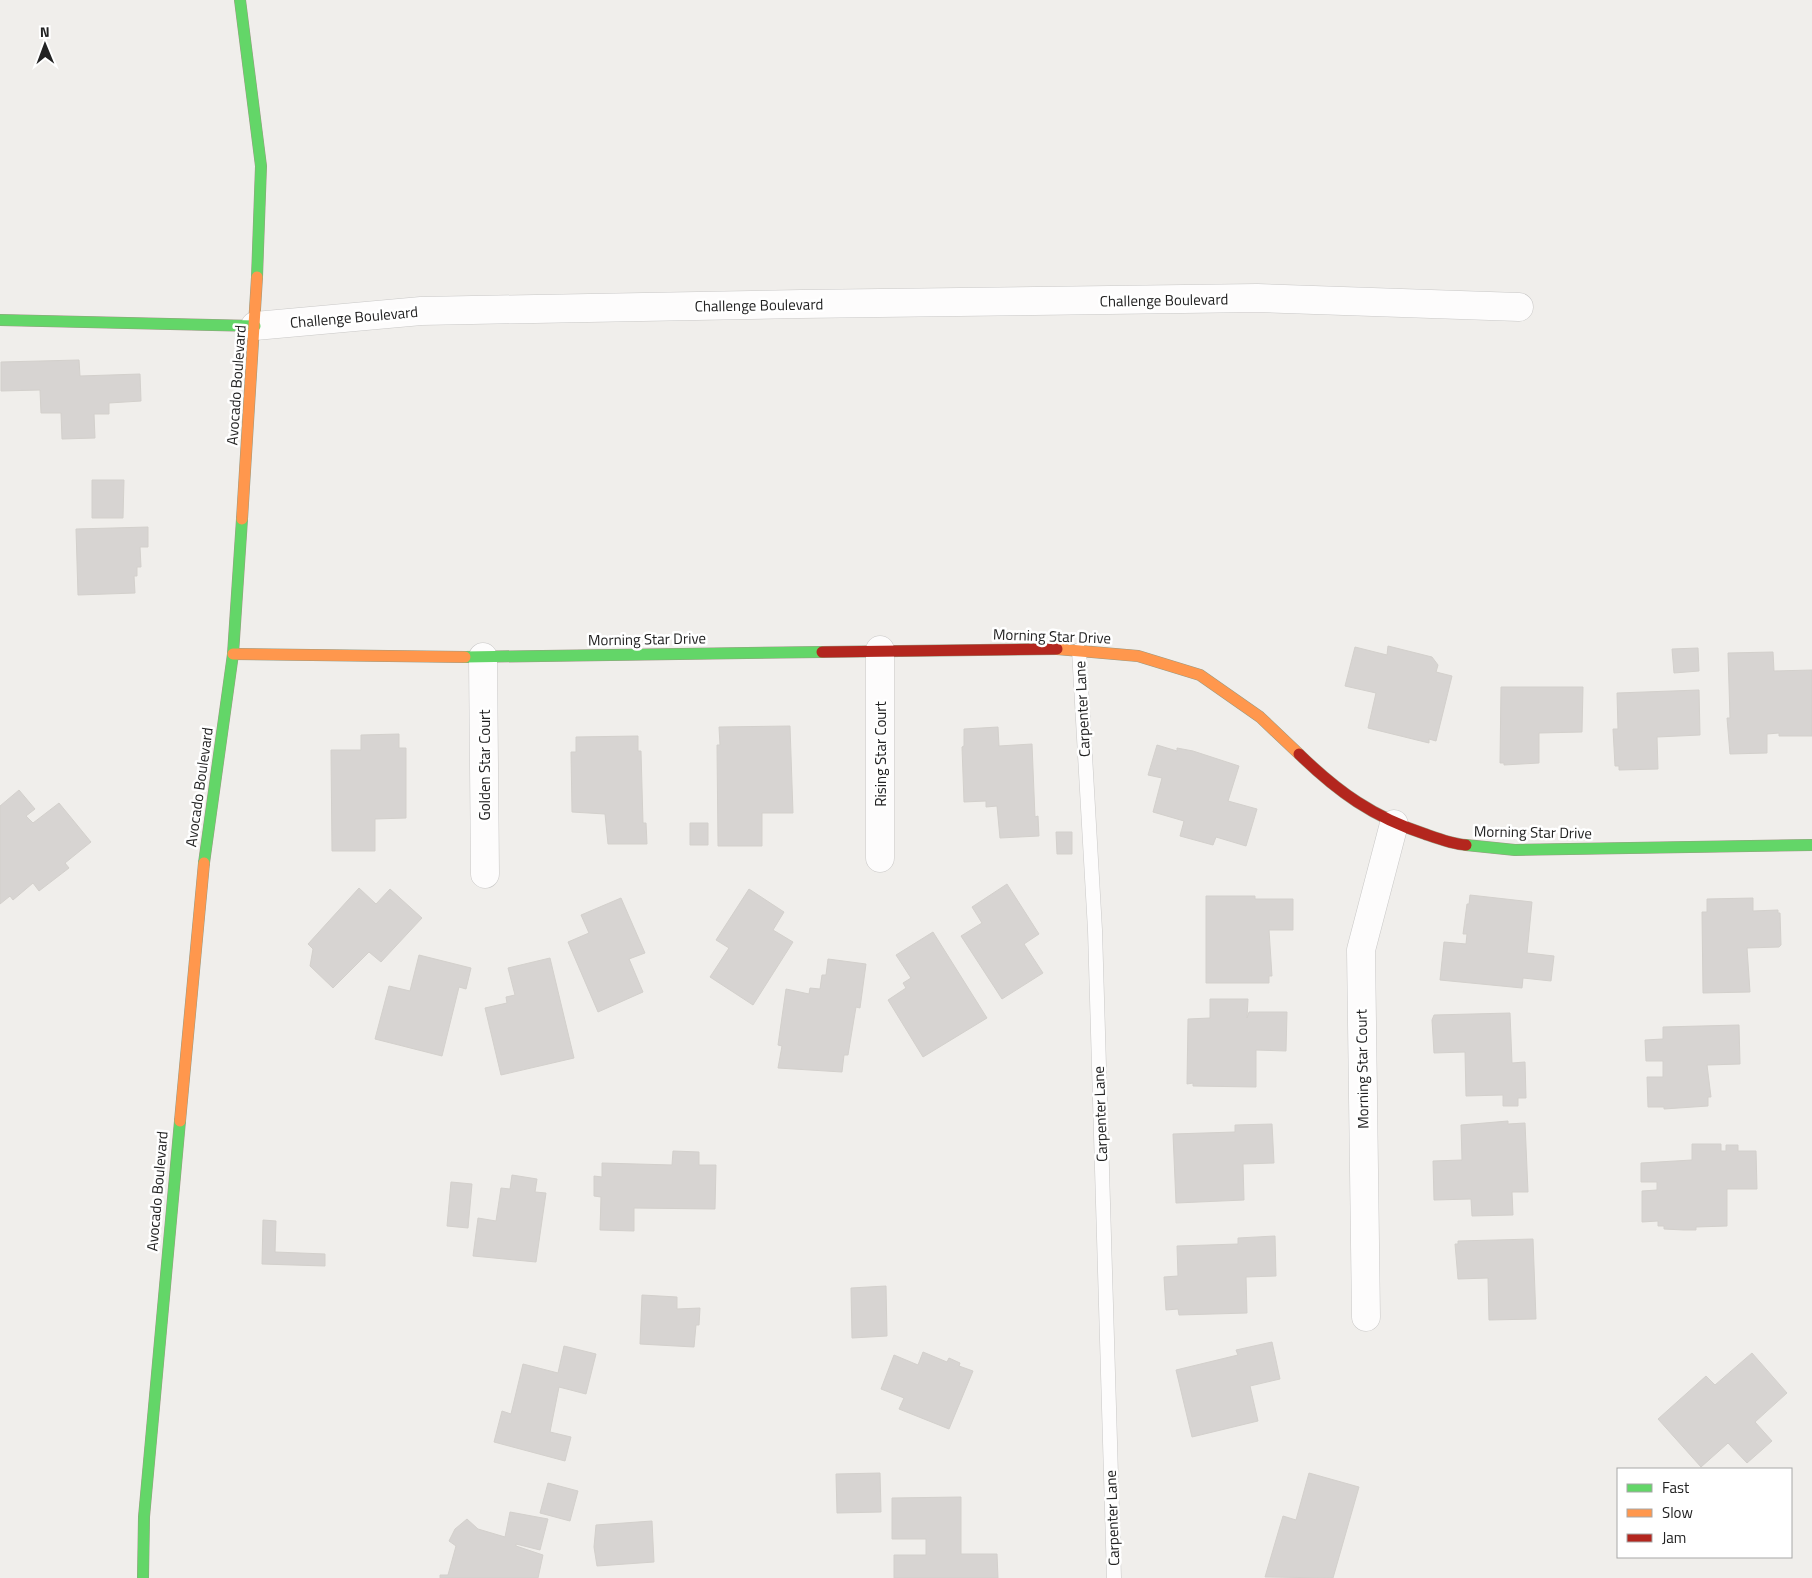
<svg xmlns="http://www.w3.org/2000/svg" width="1812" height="1578" viewBox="0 0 1812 1578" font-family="'Titillium Web',sans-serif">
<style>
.building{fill:#d7d4d2;stroke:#d3d0cc}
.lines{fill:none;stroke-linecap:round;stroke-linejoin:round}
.lane-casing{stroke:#c9c8c7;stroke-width:15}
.street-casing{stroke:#c9c8c7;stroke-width:29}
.fast-casing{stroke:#999a82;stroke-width:12}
.slow-casing{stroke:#999a82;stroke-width:12}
.jam-casing{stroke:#999a82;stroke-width:12}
.lane{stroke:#fdfcfc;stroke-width:14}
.street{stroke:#fdfcfc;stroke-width:28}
.fast{stroke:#63d668;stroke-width:11}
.slow{stroke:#ff974d;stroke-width:11}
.jam{stroke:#b3261e;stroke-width:11}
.labels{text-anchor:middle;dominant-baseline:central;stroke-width:5;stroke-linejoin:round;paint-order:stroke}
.street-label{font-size:15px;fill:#222;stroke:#fff}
</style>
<rect width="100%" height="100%" fill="#f0eeeb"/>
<path class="building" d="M79 360 80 376 140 374 141 401 109 403V414H94L95 438 62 439 61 413H41L40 390 1 391V362Z
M92 480H124L123 518H92Z
M148 527V547H140L141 567H137V576H134L135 593 78 595 76 529Z
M1388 646 1432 657 1438 665 1436 672 1452 676 1436 741 1429 739V743L1368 728 1376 693 1345 686 1355 647 1387 655Z
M1698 648 1699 671 1674 673 1672 649Z
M1773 652 1774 671 1812 670V736H1779V733L1767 734V753L1730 754 1727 718H1730L1728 653Z
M1501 687H1583L1582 732 1539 733V763L1504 765V763H1500Z
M1699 690 1700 735 1657 737 1658 769 1619 770V766H1615L1613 729H1618L1617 693Z
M790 726 793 813H762V846H718L717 745H720L719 727Z
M998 727 999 746 1032 744 1035 817 1038 816 1039 836 1000 838 997 806 986 807V801L964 802 962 747 964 746V729Z
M399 734V748H406V818L375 819V851H332L331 750H361V735Z
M638 736V751H641L643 823H646L647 844H608L605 814 572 812 571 752H576V737Z
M1157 745 1177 751V748L1193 751 1239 766 1228 801 1257 809 1246 846 1216 837 1213 845 1180 836 1184 821 1153 812 1162 778 1148 775Z
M19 790 35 809 26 816 33 823 59 803 91 842 65 863 69 868 39 891 33 883 13 900 10 896 0 904V806Z
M690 823H708V845H690Z
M1056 832H1072V854H1057Z
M1007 884 1039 934 1024 944 1043 973 1002 999 961 936 982 923 972 907Z
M359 888 376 904 390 889 422 918 381 962 369 952 333 988 310 966 313 949 308 944Z
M749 889 784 912 773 930 793 942 753 1005 710 977 729 948 716 940Z
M1470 895 1532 902 1527 953 1554 956 1551 981 1523 978 1522 988 1440 980 1444 942 1466 944 1467 934H1463L1467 904H1469Z
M1206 896H1255V899H1293V930H1269L1272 976H1269V983H1206Z
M621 898 645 953 629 959 643 992 598 1012 568 942 589 933 581 915Z
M1753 898V911L1778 910V913H1780L1781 945 1779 947 1747 948 1750 992 1703 993 1702 912H1707V899Z
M933 932 987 1018 923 1057 888 1000 906 988 903 983 911 978 896 955Z
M419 955 471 968 466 989 459 987 442 1056 375 1039 389 986 410 991Z
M550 958 574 1058 501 1075 485 1008 507 1003 506 997 515 995 508 968Z
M828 959 866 964 860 1008 856 1007 848 1055H844L842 1072 778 1068 782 1046 778 1045 786 989 809 994 810 988 820 989 822 975H826Z
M1210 999H1248L1247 1018 1249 1012H1287L1286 1051 1256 1050V1087L1193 1086V1083L1187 1084 1188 1019 1210 1018Z
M1510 1013 1512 1063 1525 1062 1526 1098H1518V1106H1503V1095L1466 1096 1465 1052 1434 1053 1432 1020 1434 1015Z
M1739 1025 1740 1064 1707 1065 1711 1097H1708V1106L1664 1109V1107H1648L1647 1077H1663V1061H1646L1645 1040 1663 1039V1027Z
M1508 1121V1124L1525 1123 1528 1192H1512L1513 1215 1472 1216 1471 1199 1434 1200 1433 1161 1462 1160 1461 1125Z
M1272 1124 1274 1163 1243 1164 1244 1200 1176 1203 1173 1134 1235 1132V1125Z
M1692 1144H1721V1151H1726V1145H1738V1151H1756L1757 1189H1727V1226L1696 1227V1230H1684L1664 1229V1226H1658V1221L1642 1222V1191L1657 1190V1182H1641V1163L1692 1160Z
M673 1151 699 1152V1165H716L715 1209 634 1208V1231L600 1230 601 1197 594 1196V1176L602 1177V1163L672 1165Z
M512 1175 537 1179 535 1192 546 1193 536 1262 473 1256 478 1218 496 1221 501 1188 510 1189Z
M451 1182 472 1184 468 1228 447 1226Z
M263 1220 276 1221 275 1252 325 1254V1266L262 1264Z
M1275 1236 1276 1276 1246 1277 1247 1313 1179 1315 1178 1309 1166 1310 1164 1277 1178 1276 1177 1246 1238 1244V1238Z
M1533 1239 1536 1319 1489 1320 1488 1278 1458 1279 1455 1244H1458V1241Z
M886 1286 887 1336 852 1338 851 1288Z
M642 1295 677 1297V1309L700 1308 699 1325H696L694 1347 640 1344Z
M1272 1342 1280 1379 1250 1386 1258 1421 1192 1437 1176 1370 1238 1355 1236 1350Z
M564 1346 596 1354 586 1394 559 1387 550 1432 571 1437 565 1461 494 1442 502 1411 511 1414 523 1364 558 1373Z
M923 1352 947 1362 949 1358 960 1363 959 1366 973 1371 949 1429 899 1409 904 1398 881 1389 894 1355 918 1365Z
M1752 1353 1787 1393 1755 1422 1772 1441 1747 1463 1728 1443 1701 1467 1658 1419 1706 1376 1715 1385Z
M880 1473 881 1512 837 1513 836 1474Z
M1309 1473 1359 1487 1333 1578 1265 1577 1283 1516 1296 1520Z
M548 1483 578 1491 570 1521 540 1513Z
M961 1497V1554H997L998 1578H894V1555H926V1539H892V1498Z
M510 1512 548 1519 540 1550 516 1544V1546L543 1555 538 1578H440V1575H448L456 1546 449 1541 455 1529 467 1519 478 1529 505 1537Z
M652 1521 654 1562 597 1566 594 1547 596 1525Z"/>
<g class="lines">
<defs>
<path id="lane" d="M1079 650 1095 930 1114 1578"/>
<path id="street" d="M255 326 421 311 801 304 1257 298 1519 307
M483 657 485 874
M880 858V650
M1366 1317 1361 950 1394 824"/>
<path id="fast" d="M240 0 261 166 257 277
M0 320 255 326
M465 657 822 652
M1466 845 1515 850 1812 845
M204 863 233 654 242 519
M143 1578 144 1517 180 1121"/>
<path id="slow" d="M242 519 257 277
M1057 649 1138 656 1200 675 1260 717 1299 754
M233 654 465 657
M180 1121 204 863"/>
<path id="jam" d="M822 652 1057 649
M1299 754C1338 792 1373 817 1425 834 1439 839 1452 844 1466 845"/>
</defs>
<use href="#lane" class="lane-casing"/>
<use href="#street" class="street-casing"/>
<use href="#fast" class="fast-casing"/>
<use href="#slow" class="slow-casing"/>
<use href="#jam" class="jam-casing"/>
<use href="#lane" class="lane"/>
<use href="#street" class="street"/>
<use href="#fast" class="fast"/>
<use href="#slow" class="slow"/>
<use href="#jam" class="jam"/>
</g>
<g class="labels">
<g class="street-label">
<text transform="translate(1164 300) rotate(-1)">Challenge Boulevard</text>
<text transform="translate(759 305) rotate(-1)">Challenge Boulevard</text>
<text transform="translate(354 317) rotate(-5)">Challenge Boulevard</text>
<text transform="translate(236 385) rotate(-86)">Avocado Boulevard</text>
<text transform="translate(1052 636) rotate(2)">Morning Star Drive</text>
<text transform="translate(647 639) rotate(-1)">Morning Star Drive</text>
<text transform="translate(1082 709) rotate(-93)">Carpenter Lane</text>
<text transform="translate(880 754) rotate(-90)">Rising Star Court</text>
<text transform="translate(484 765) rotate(-90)">Golden Star Court</text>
<text transform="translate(199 787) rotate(-82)">Avocado Boulevard</text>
<text transform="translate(1533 832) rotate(1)">Morning Star Drive</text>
<text transform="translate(1362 1069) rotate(-91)">Morning Star Court</text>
<text transform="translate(1100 1114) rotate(-92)">Carpenter Lane</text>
<text transform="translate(157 1191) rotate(-85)">Avocado Boulevard</text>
<text transform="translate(1112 1518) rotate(-92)">Carpenter Lane</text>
</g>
</g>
<rect x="1617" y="1468" width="175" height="90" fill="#ffffff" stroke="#a7a7a7"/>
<rect x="1627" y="1484" width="25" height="8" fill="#63d668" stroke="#a7a7a7"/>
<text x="1662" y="1493" font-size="15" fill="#222222">Fast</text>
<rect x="1627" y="1509" width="25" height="8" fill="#ff974d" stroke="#a7a7a7"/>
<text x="1662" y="1518" font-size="15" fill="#222222">Slow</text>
<rect x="1627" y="1534" width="25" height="8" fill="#b3261e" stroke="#a7a7a7"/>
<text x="1662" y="1543" font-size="15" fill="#222222">Jam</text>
<g transform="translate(45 45) rotate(359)" stroke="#ffffff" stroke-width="4" paint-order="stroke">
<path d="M0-4L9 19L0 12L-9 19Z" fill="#222222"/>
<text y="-8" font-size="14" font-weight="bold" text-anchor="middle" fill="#222222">N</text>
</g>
</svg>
